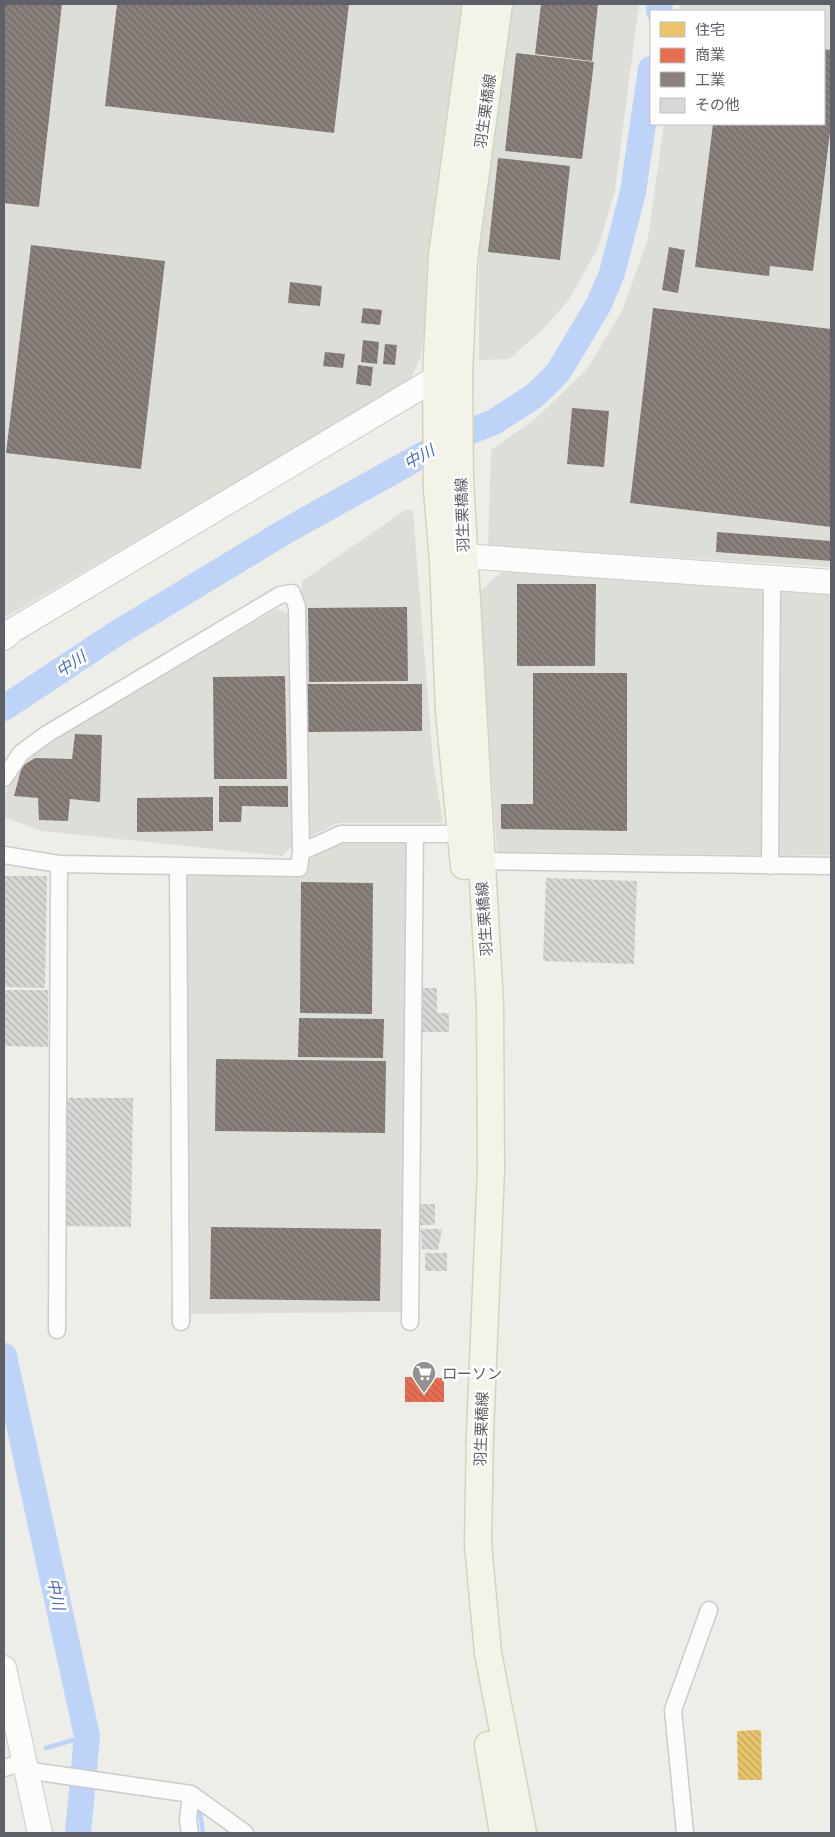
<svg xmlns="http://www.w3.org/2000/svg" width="835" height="1837" viewBox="0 0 835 1837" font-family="Helvetica,'Noto Sans JP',sans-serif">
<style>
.industrial{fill:#deded9}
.homes{fill:url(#homes-back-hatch)}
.shops{fill:url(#shops-back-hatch)}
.industry{fill:url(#industry-back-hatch)}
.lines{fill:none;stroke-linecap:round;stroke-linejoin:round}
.stream{stroke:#bdd3f8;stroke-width:4.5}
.river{stroke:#bdd3f8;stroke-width:26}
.building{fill:url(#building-back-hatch)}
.street-casing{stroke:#cbcbcb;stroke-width:19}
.secondary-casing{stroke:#ccc;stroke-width:26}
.primary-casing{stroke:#d6d4b6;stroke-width:29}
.street{stroke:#fcfcfc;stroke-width:16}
.secondary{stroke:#fcfcfc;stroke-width:24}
.primary{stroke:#f3f3e9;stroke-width:26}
.labels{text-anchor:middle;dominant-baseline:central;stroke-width:5;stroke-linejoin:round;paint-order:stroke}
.street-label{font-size:15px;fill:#5e6067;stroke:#fff}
.poi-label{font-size:15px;fill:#5e6067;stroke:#fff;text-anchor:start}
.water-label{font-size:16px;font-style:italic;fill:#476dc6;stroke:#fff}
</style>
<defs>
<pattern id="homes-back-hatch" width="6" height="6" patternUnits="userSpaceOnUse" patternTransform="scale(1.25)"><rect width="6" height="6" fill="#e9c46a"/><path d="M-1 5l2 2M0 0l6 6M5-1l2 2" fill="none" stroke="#c0a35b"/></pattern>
<pattern id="shops-back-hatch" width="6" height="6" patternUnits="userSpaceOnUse" patternTransform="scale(1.25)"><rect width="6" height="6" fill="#e76f51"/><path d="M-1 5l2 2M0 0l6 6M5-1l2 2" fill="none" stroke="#be5f47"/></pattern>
<pattern id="industry-back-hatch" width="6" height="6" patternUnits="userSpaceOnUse" patternTransform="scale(1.25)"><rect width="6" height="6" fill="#8a817c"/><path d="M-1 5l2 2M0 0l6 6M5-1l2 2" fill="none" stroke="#6e6865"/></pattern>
<pattern id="building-back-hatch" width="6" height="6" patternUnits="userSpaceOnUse" patternTransform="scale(1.25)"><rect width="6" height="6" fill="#d7d7d4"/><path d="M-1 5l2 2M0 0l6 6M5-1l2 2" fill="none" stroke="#b2b2b0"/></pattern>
</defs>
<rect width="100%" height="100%" fill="#eeeee9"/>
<path class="industrial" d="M4 4H464L421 357 409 383 4 618Z
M510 4H639L615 190 598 248 568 301 541 331 509 359 479 360V251Z
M680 4H831V567L488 546 491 450 535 419 587 369 623 309 648 238 664 124H824V11H679Z
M407 509 413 511 433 762 443 823H338L307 838 302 581Z
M501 572 767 587 764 855 497 852 479 592Z
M779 588 831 592V855L775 856Z
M277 609 290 614 294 845 282 856 42 831 4 817V797L12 775 27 757 49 740Z
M339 843H407L402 1312 185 1314 186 875 307 874 309 860Z"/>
<path class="homes" d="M761 1730 762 1780H738L737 1731Z"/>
<path class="shops" d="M405 1377 444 1378V1402H405Z"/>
<path class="industry" d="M4 4H62L39 207 4 203Z
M117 4H349L334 133 105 106Z
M541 4H598L592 61 535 54Z
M824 49 831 50V124L813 271 770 266 769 276 695 267 713 124H824Z
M516 53 594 62 582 159 505 151Z
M498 158 570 166 560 260 488 252Z
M31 245 165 261 141 469 6 453Z
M669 247 685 250 678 293 662 290Z
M290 282 322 286 320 306 288 303Z
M363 308 382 310 380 325 361 323Z
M653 308 831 329V527L630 503Z
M363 340 379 342 377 364 361 362Z
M385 344 397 345 395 365 383 364Z
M325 352 345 354 343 368 323 366Z
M358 365 373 367 371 386 356 384Z
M572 408 609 411 604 467 567 464Z
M717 532 831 541V561L716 552Z
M517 584H596L595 666H517Z
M407 607 408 681 309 682 308 608Z
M533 673H627V831L501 829V804H533Z
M285 676 287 779H214L213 677Z
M306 684H422V731L307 732Z
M75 734 102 735 100 802 70 799 68 821 39 820 38 798 14 796 22 766 35 758 72 759Z
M219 786H288V807L242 806 241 822H219Z
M213 797V831L137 832V798Z
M301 882 373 883 372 1014 300 1013Z
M299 1018 384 1019 383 1058 298 1057Z
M216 1059 386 1061 385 1133 215 1131Z
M211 1227 381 1229 380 1301 210 1299Z"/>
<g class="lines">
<path class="stream" d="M46 1748 87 1736
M200 1812 203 1833"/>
<path class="river" d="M659 11 660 4
M4 708 114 635 286 531 451 439 494 422 534 396 546 385 559 371 599 304 612 273 633 192 651 69
M4 1356 87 1736 78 1833"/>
</g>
<path class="building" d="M4 876H47L45 988 4 987Z
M546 878 637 881 634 964 543 961Z
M420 988H437V1013H449V1032H422V1015H419Z
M4 990H48V1047L4 1046Z
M64 1098H133L131 1227 63 1226Z
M420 1204H435V1225H420Z
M421 1229H442L438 1250 422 1249Z
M425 1253H447V1271H425Z"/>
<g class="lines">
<defs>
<path id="street" d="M4 778 21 753 47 734 280 595 292 593 297 607 301 852
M4 855 59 864 299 868 301 852 341 834H461
M480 861 831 866
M178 866 181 1322
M770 866 772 579
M410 1322 415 834
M57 1330 59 864
M4 1768 24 1762
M25 1770 191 1794 245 1833
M190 1833 188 1820 191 1794
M685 1833 673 1710 709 1610"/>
<path id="secondary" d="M445 560 463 556 831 582
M4 638 13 630 436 378
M4 1668 40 1833"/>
<path id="primary" d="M499 4 464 259 459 376 460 479 490 1004 491 1170 480 1433 478 1544 488 1653 523 1833
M464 866 449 712 443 561 437 490 436 378 442 256 476 4
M488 1745 503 1833"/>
</defs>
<use href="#street" class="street-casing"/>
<use href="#secondary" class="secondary-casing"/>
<use href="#primary" class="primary-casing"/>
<use href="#street" class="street"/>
<use href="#secondary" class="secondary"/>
<use href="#primary" class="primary"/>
</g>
<defs>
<symbol id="supermarket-pin" viewBox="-11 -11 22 30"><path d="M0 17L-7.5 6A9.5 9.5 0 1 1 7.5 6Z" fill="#909294" stroke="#fff"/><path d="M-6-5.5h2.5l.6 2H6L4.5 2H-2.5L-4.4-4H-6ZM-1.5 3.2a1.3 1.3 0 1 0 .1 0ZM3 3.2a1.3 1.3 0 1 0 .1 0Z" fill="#fff"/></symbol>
</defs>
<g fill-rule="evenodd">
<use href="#supermarket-pin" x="410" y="1359" width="28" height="38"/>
</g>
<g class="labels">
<g class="street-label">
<text transform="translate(485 111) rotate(-82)">羽生栗橋線</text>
<text transform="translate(462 515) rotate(-92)">羽生栗橋線</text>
<text transform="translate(484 919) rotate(-94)">羽生栗橋線</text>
<text transform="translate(481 1429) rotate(-88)">羽生栗橋線</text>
</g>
<g class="poi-label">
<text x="442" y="1373">ローソン</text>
</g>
<g class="water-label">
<text transform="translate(419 457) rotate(-29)">中川</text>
<text transform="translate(71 664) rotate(-34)">中川</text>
<text transform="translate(56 1594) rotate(78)">中川</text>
</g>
</g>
<rect width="835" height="1837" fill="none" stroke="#5e6067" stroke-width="10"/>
<rect x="650" y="10" width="175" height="115" fill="#ffffff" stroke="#bfbfc2"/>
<rect x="660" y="22" width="25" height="15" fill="#e9c46a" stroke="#bfbfc2"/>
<text x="695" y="35" font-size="15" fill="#5e6067">住宅</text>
<rect x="660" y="48" width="25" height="15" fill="#e76f51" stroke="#bfbfc2"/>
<text x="695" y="60" font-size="15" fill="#5e6067">商業</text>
<rect x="660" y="72" width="25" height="15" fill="#8a817c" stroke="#bfbfc2"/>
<text x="695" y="85" font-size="15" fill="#5e6067">工業</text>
<rect x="660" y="98" width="25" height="15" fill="#d7d7d4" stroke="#bfbfc2"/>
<text x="695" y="110" font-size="15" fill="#5e6067">その他</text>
</svg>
